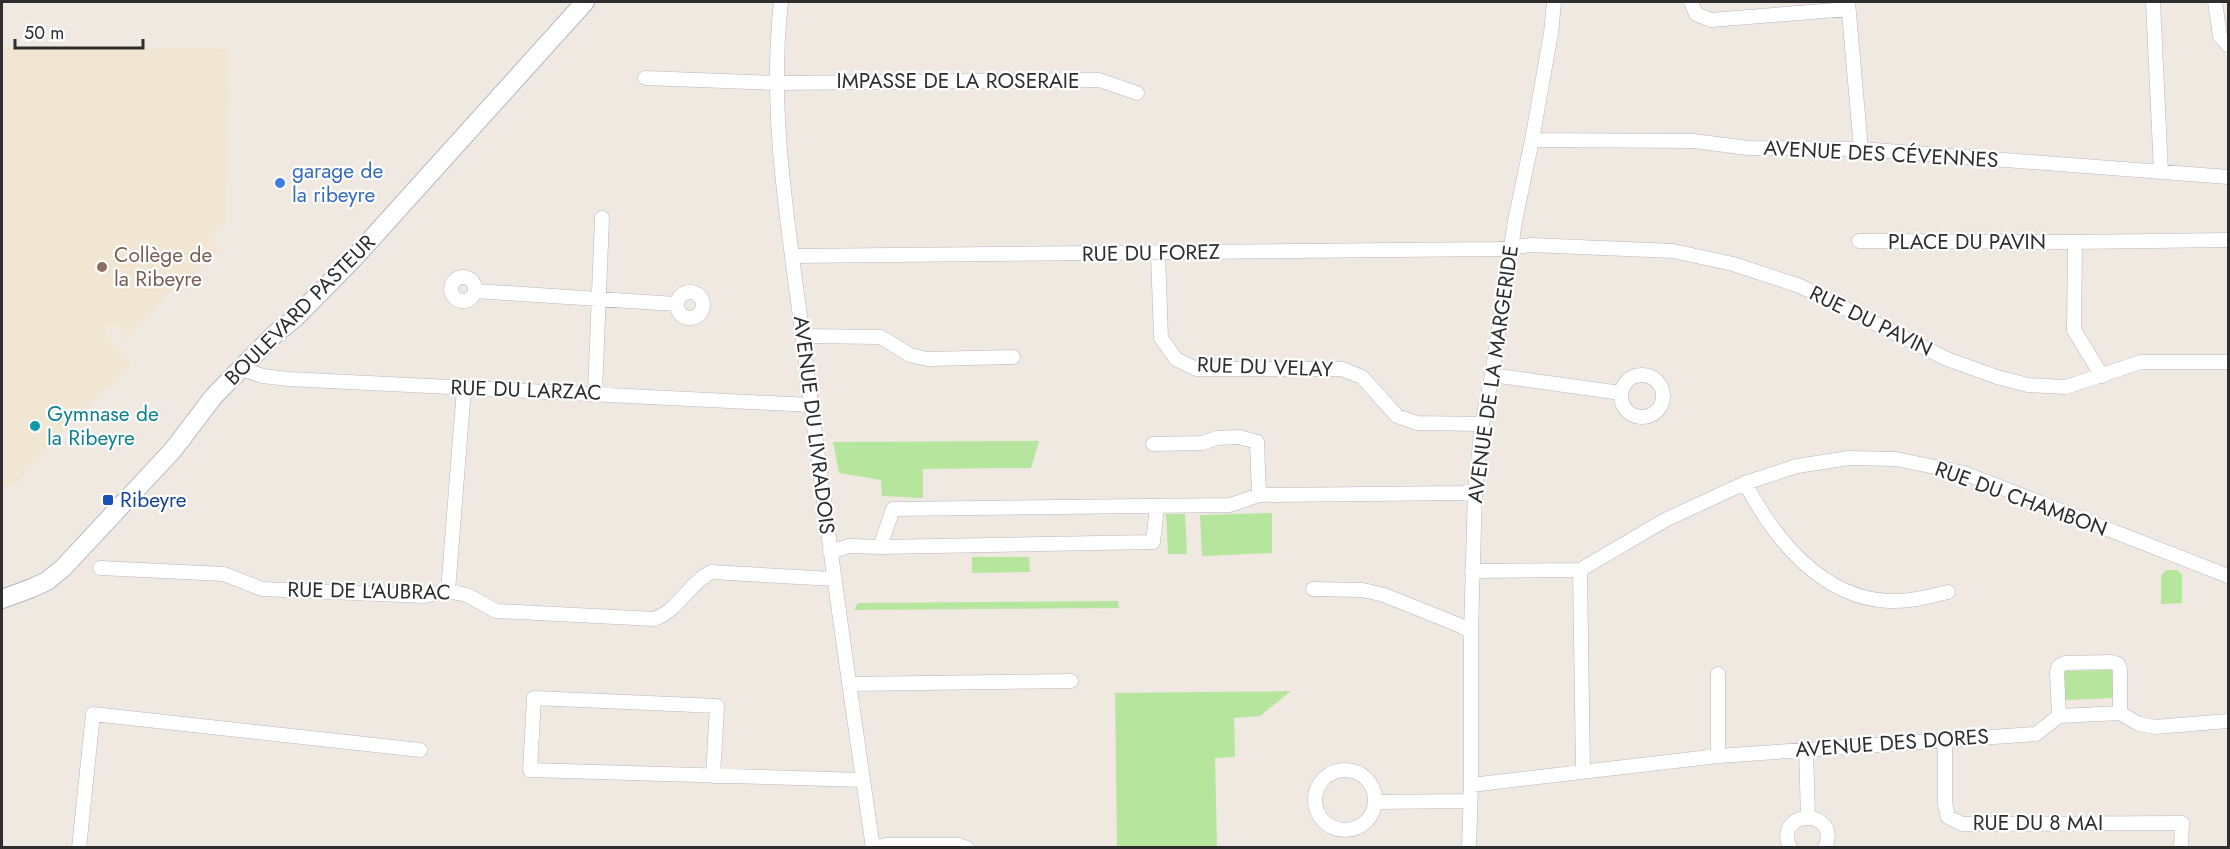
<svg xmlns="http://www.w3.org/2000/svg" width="2230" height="849" viewBox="0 0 2230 849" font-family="Jost,sans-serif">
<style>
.education{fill:#f0e6d1}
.green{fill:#b6e59e}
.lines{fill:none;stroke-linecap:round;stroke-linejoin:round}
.minor-casing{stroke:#b4b7c1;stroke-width:15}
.secondary-casing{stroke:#b4b7c1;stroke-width:20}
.minor{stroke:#fff;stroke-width:14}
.secondary{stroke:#fff;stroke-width:18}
.shop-dot{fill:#3f7fe0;stroke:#fff;stroke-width:2}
.education-dot{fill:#8d6e63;stroke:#fff;stroke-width:2}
.culture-dot{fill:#0f9aa8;stroke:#fff;stroke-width:2}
.transit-dot{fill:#1a4fb4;stroke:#fff;stroke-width:2}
.labels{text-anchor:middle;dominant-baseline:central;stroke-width:4.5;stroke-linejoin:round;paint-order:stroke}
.street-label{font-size:21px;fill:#2e2e2e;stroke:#fff}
.shop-label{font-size:21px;fill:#366cbe;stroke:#fff;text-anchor:start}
.education-label{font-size:21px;fill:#785e54;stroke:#fff;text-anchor:start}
.culture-label{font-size:21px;fill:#0d838f;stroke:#fff;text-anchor:start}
.transit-label{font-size:21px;fill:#164399;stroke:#fff;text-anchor:start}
</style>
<rect width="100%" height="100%" fill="#efe9e1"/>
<path class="education" d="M2 47 229 49 225 222 209 239 219 249 180 291 175 285 127 338 118 325 104 326 106 336 130 361V366L107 390 101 391 13 486 2 485Z"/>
<path class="green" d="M1039 441 1031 468 923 469V498L882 496 881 480 839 473 833 442Z
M1272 513V553L1202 556 1200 515Z
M1166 514H1185L1187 554H1168Z
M972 557H1029L1030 572 972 573Z
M2166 570H2177L2182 575V603L2161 604V576Z
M1118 601 1119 608 854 610 858 603Z
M2112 670 2113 698 2065 700 2064 671Z
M1291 691 1260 716 1234 718 1235 757 1215 758 1217 847H1117L1115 693Z"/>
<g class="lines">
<defs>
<path id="minor" d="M781 2C768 115 789 228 803 340 824 509 848 678 873 848
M1691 2 1696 14 1711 20 1848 9
M1848 2 1861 149
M2153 2 2161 172
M2215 2 2220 36 2228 45
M645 78 777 83 1099 80 1137 93
M1532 140 1694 141 1748 148 1861 149 2228 177
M1859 241 2075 242 2228 240
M2075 242 2074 330 2102 376
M1158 253 1161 338 1176 359 1196 369H1342L1362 377 1397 416 1417 423 1482 424
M792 256 1498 249 1531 245 1673 251 1733 264 1800 286 1947 359 1997 377 2028 385 2066 387 2141 362H2228
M451 289a12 12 0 1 1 24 0a12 12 0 1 1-24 0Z
M475 291 676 304
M677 305a13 13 0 1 1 26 0a13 13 0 1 1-26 0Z
M803 336 881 337 910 355 927 359 1013 357
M241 369 263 376 288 379 811 405
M1492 375 1621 393
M1621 396a21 21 0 1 1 42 0a21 21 0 1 1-42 0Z
M595 393 602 218
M1153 444 1202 443 1217 438 1239 437 1257 442 1259 495
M1745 483C1774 538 1821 598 1889 601 1909 602 1928 597 1948 592
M1157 507 1153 542 880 547 893 509 1230 505 1259 495 1461 493 1475 491
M830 552 849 546 880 547
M100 568 224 574 262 589 424 596 448 591 467 595 496 611 654 619C678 611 688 584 711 572L833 579
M1580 570 1583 772
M1472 571 1580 570 1665 520 1745 483 1797 466 1849 458 1896 459 1964 473 2228 576
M1313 589 1363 590 1384 595 1459 625 1471 632
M448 591 464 388
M849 684 1071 681
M2059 716 2057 672 2059 666 2065 663 2111 662 2118 664 2120 670V713
M1945 740V803L1948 817 1962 824 2182 823 2181 848
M1806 749 1808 817
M1718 756V674
M1315 800a30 30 0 1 1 60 0a30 30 0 1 1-60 0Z
M713 776 717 706 534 698 530 770 863 780
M1471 785 1718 756 2036 734 2059 716 2120 713 2139 724 2155 727 2228 721
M1375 802 1469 801
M79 848 93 714 420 750
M875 848 886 845H959L967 848
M1469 848 1471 785V632L1475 491 1482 424 1492 375 1515 221 1532 140 1551 33 1554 2
M1790 848C1773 808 1842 808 1825 848"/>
<path id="secondary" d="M2 599 32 588 47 581 63 568 173 450 214 396 275 334 296 317 355 257 585 2"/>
</defs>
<use href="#minor" class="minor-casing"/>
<use href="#secondary" class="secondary-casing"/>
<use href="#minor" class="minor"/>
<use href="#secondary" class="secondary"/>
</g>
<circle class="shop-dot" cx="280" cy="183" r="6"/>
<circle class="education-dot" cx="102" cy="267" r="6"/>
<circle class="culture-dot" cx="35" cy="426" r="6"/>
<rect class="transit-dot" x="102" y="494" width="12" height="12" rx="3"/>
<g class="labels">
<g class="street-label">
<text x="958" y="81">IMPASSE DE LA ROSERAIE</text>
<text transform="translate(1881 154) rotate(3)">AVENUE DES CÉVENNES</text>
<text x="1967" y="242">PLACE DU PAVIN</text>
<text transform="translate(1151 253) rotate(-1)">RUE DU FOREZ</text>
<text transform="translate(300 310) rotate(-45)">BOULEVARD PASTEUR</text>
<text transform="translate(1871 321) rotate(26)">RUE DU PAVIN</text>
<text transform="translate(1265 367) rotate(2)">RUE DU VELAY</text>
<text transform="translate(1493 374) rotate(-82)">AVENUE DE LA MARGERIDE</text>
<text transform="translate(526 390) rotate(2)">RUE DU LARZAC</text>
<text transform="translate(814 425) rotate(83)">AVENUE DU LIVRADOIS</text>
<text transform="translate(2021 499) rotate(20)">RUE DU CHAMBON</text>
<text transform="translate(369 591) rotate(1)">RUE DE L'AUBRAC</text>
<text transform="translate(1892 743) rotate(-4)">AVENUE DES DORES</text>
<text x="2038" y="823">RUE DU 8 MAI</text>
</g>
<g class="shop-label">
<text x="292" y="171">garage de<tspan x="292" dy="24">la ribeyre</tspan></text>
</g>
<g class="education-label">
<text x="114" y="255">Collège de<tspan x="114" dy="24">la Ribeyre</tspan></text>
</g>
<g class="culture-label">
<text x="47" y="414">Gymnase de<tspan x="47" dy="24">la Ribeyre</tspan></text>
</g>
<g class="transit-label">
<text x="120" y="500">Ribeyre</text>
</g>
</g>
<rect width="2230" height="849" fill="none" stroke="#2e2e2e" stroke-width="6"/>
<path d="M15 39v9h128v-9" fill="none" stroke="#2e2e2e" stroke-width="3"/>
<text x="24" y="39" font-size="18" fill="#2e2e2e" stroke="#ffffff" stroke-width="4.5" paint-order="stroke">50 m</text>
</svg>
